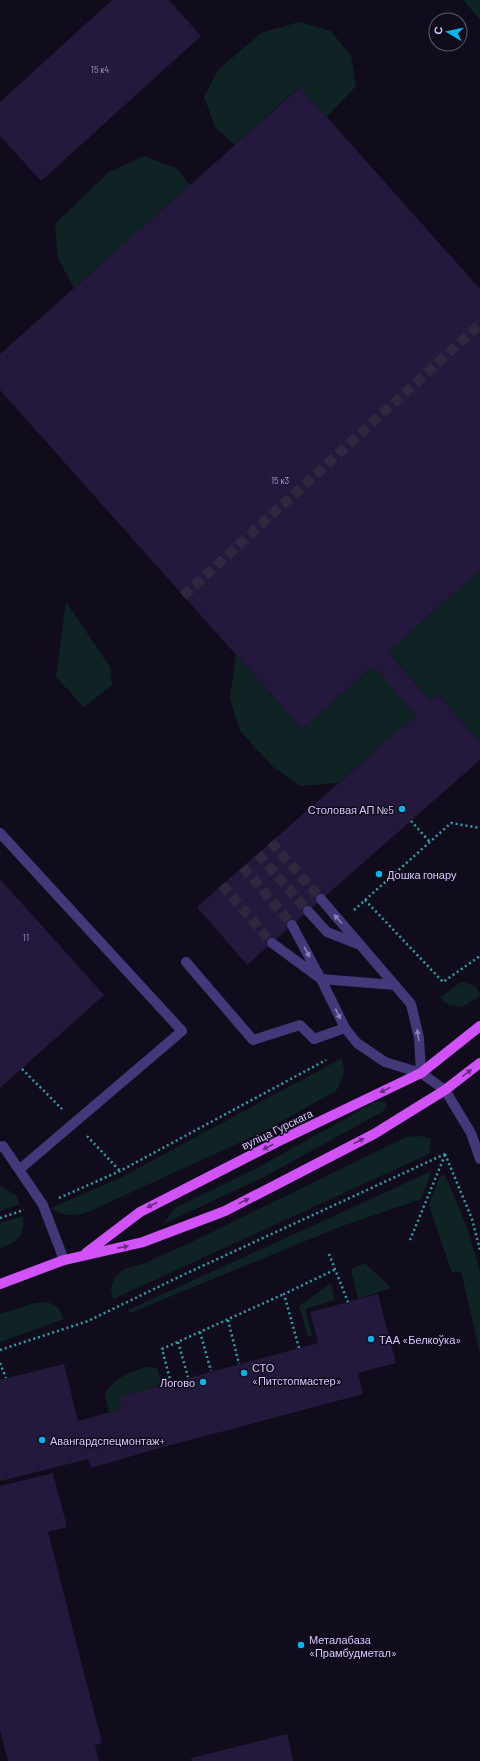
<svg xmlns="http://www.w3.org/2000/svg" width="480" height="1761" viewBox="0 0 480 1761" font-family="Barlow,sans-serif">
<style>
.green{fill:#0f2325}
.building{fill:#24183c}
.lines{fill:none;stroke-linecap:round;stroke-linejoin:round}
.minor-tunnel{stroke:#2e283e;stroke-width:10;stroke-dasharray:10 5;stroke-linecap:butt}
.path{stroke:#30a0a9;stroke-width:2.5;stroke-dasharray:2 3;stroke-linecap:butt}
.minor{stroke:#433879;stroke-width:10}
.major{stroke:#d252fa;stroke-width:10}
.oneway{fill:#8c80bb}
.oneway2{fill:#682c80}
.poi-dot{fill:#07b4ea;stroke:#110c1c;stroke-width:1.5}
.labels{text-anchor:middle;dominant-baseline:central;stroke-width:3;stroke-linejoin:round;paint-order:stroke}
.number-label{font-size:9px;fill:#a99ccd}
.poi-label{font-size:11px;fill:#d5c8fd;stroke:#110c1c;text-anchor:start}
.street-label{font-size:11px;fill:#d5c8fd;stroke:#110c1c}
</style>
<rect width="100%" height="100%" fill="#110c1c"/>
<path class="green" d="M463 0H480V20Z
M299 22 331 31 351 56 356 86 327 117 299 87 235 145 215 127 204 97 218 70 261 33Z
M144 156 176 168 190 185 74 288 58 258 55 224 109 172Z
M480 570V742L438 694 430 700 388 652Z
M66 602 110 667 112 685 84 707 56 677Z
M236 655 302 729 373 666 416 715 338 783 301 786 273 767 240 731 230 698Z
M461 982C470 984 479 985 480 996L462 1007 449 1005 440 998Z
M342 1058 344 1072 337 1090 265 1131 88 1212C72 1216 66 1217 51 1208L122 1177Z
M384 1101 387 1106 382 1112 262 1178 163 1224 175 1208 259 1167 373 1103Z
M422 1136 431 1139 429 1154 113 1299 111 1288 114 1278 126 1268 143 1264 198 1239 406 1137Z
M432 1171 421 1199 342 1226 130 1313 128 1310Z
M445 1175 467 1227 480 1272V1354L461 1271 452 1273 429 1205 440 1176Z
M0 1186 16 1195 20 1204 0 1211Z
M23 1216C25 1236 17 1242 0 1249V1223Z
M365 1263 391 1288 358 1299 351 1269Z
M331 1283 335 1300 305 1309 312 1335 308 1337 299 1306Z
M47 1302 58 1307 64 1319 0 1342V1314L31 1304Z
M147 1367 157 1368 162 1385 118 1397 121 1409 109 1412 105 1393C115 1378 130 1371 147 1367Z"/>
<path class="building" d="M112 0H169L201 36 41 181 0 136V102Z
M300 87 480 289V570L388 652 430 700 438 694 480 742V760L247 965 197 907 416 715 373 666 302 729 0 390V354Z
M0 879 104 995 0 1088Z
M378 1294 396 1363 358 1373 363 1394 156 1449 91 1468 88 1459 0 1481V1380L64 1364 78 1421 121 1409 118 1397 318 1343 310 1312Z
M53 1473 67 1527 48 1532 102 1743 95 1745 99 1761H8L0 1730V1486Z
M287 1734 293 1761H192L191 1758Z"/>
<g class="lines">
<path class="minor-tunnel" d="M183 596 480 324
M271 842 321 899
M258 854 308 911
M243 867 292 925
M222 885 272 943"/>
<path class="path" d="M411 821 430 842
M365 900 443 982 480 956
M354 910 451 823 480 828
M22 1069 62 1109
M87 1136 120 1171
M445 1154 472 1219 480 1250
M59 1198 120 1171 326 1060
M0 1218 24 1210
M410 1240 445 1155
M329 1254 348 1302
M228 1320 239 1364
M200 1332 211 1371
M178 1342 188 1377
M299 1348 284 1294 336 1269
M0 1350 88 1321 185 1274 445 1154
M0 1363 6 1378
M171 1383 162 1349 284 1294"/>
<path class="minor" d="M0 833 182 1031 20 1169
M321 899 411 1004 419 1038 421 1073
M308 911 327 932 358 944
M292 925 321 979 345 1028 357 1043 385 1062 421 1073 445 1090 471 1133 480 1159
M272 943 321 979 395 985
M186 962 253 1040 300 1025 314 1039 345 1028
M0 1147 3 1146 43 1205 64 1260"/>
<path class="major" d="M86 1253 140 1212 277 1142 421 1073 480 1026
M0 1284 64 1260 143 1242 225 1211 374 1134 445 1090 480 1063"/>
</g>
<defs><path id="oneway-solid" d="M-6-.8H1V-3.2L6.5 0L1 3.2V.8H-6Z"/></defs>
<g class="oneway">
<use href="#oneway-solid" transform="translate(338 919) rotate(-131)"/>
<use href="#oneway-solid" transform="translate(307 952) rotate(61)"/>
<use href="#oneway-solid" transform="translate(338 1014) rotate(64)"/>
<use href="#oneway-solid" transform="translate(418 1035) rotate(-100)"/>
</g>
<g class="oneway2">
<use href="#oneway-solid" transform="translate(467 1073) rotate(-37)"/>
<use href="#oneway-solid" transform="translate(385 1090) rotate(154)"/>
<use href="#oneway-solid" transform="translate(359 1141) rotate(-27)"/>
<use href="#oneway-solid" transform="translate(268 1147) rotate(153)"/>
<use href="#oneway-solid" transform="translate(244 1201) rotate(-27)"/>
<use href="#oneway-solid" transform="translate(152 1205) rotate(153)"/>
<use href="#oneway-solid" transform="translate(123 1247) rotate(-11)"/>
</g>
<g class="poi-dot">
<circle cx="402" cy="809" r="4"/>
<circle cx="379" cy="874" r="4"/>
<circle cx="371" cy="1339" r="4"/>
<circle cx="244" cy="1373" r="4"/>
<circle cx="203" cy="1382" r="4"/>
<circle cx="42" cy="1440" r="4"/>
<circle cx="301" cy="1645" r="4"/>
</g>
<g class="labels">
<g class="number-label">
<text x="100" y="69">15 к4</text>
<text x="280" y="480">15 к3</text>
<text x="26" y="937">11</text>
</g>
<g class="poi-label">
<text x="394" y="809" text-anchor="end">Столовая АП №5</text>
<text x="387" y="874">Дошка гонару</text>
<text x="379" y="1339">ТАА «Белкоўка»</text>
<text x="252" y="1367">СТО<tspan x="252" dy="13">«Питстопмастер»</tspan></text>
<text x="195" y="1382" text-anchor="end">Логово</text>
<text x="50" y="1440">Авангардспецмонтаж+</text>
<text x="309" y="1639">Металабаза<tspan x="309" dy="13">«Прамбудметал»</tspan></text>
</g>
<g class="street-label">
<text transform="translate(277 1129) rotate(-26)">вуліца Гурскага</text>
</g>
</g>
<g transform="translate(448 32) rotate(279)"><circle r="19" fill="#110c1c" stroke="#5f5776"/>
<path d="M0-3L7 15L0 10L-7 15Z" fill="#07b4ea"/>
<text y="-6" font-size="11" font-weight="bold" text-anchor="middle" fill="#d5c8fd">С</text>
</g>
</svg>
